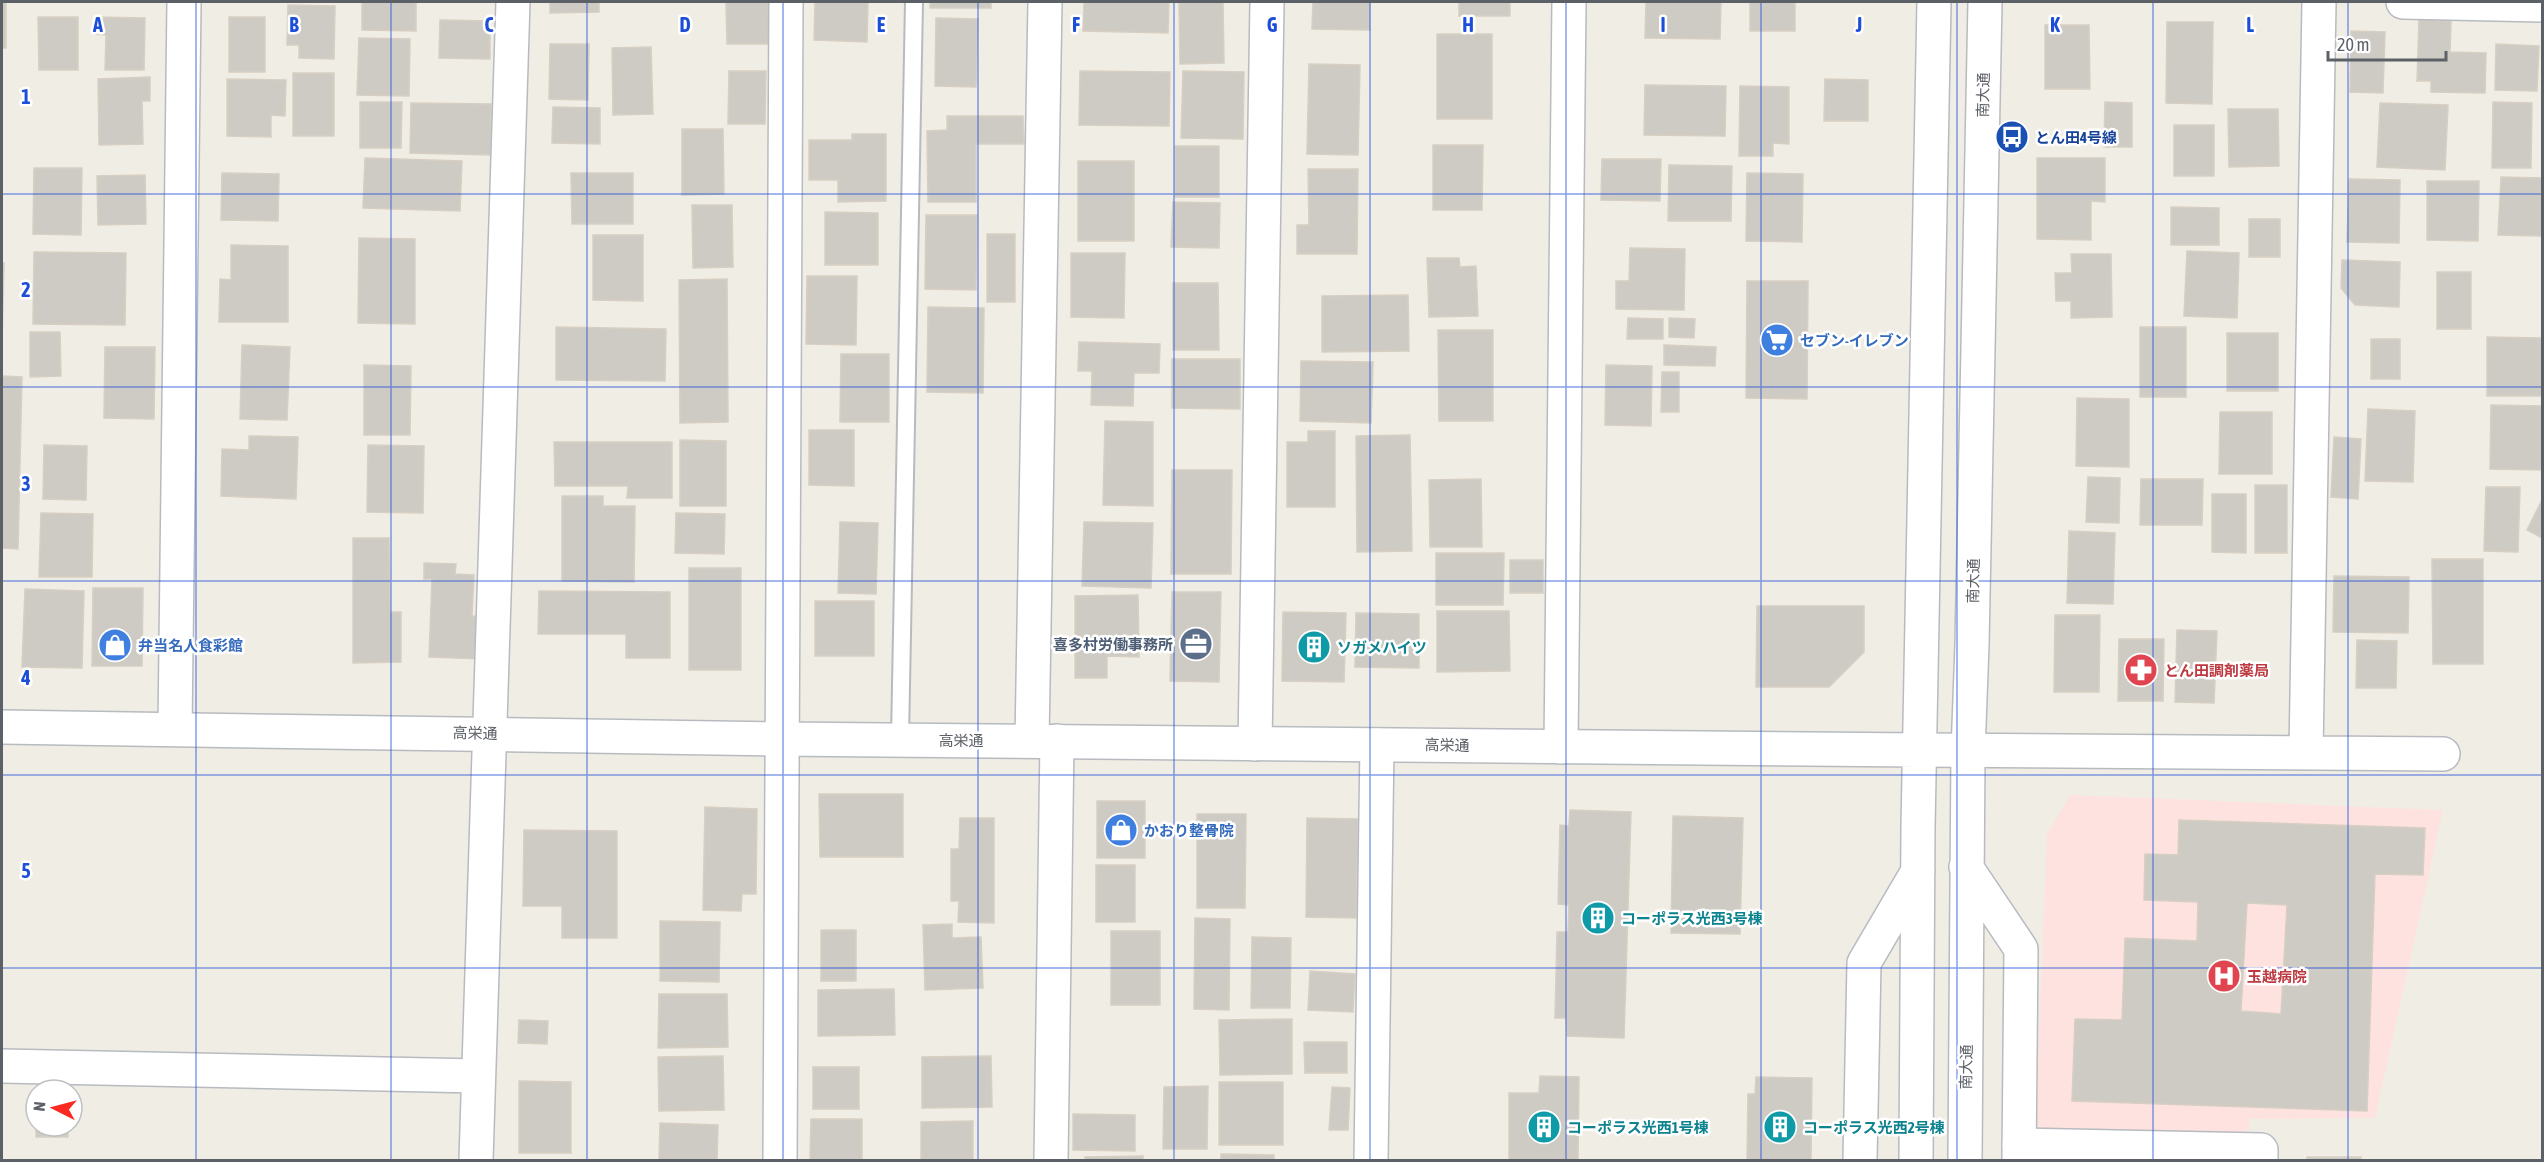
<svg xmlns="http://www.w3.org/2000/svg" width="2544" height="1162" viewBox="0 0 2544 1162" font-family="'Asap Condensed','Noto Sans JP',sans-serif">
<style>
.medical{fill:#fee2e0}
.building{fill:#cecac4;stroke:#d6cfc2;stroke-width:1.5;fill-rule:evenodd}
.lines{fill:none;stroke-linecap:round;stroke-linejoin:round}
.service-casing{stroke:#b7bbc0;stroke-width:20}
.minor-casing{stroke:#b7bbc0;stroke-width:36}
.tertiary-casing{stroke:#b7bbc0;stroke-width:36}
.service{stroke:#fff;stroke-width:16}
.minor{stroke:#fff;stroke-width:33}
.tertiary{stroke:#fff;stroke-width:33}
.grid{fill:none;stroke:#1d4ed8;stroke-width:1.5;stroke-opacity:0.55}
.labels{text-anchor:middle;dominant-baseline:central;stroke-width:5;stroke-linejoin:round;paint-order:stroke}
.street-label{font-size:15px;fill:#5c6167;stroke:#fff}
.transit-label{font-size:15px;font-weight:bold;fill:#164399;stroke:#fff;text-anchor:start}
.shop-label{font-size:15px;font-weight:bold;fill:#366cbe;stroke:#fff;text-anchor:start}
.service-label{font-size:15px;font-weight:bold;fill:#4e5e75;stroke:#fff;text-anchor:end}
.culture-label{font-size:15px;font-weight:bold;fill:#0d838f;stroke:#fff;text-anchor:start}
.health-label{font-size:15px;font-weight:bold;fill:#be3a42;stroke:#fff;text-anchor:start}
.grid-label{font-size:20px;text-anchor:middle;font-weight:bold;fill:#1d4ed8;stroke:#fff;stroke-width:5;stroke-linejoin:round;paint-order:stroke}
</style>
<rect width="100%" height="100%" fill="#f0ede5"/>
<path class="medical" d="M2070 795 2443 810 2375 1118 2249 1119 2248 1160 2035 1130 2047 834Z"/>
<path class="building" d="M2 2H6V48H2Z
M362 2H416V31L362 30Z
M550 2H599V12L550 13Z
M726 2H772L773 44H727Z
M815 2H868L867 42 814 40Z
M930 2H991V8H930Z
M1084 2H1169L1168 33 1083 31Z
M1223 2 1224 63 1180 64 1179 3Z
M1313 2H1370V30L1312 29Z
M1459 2H1510V16H1459Z
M1646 2H1721L1720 39 1645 38Z
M1750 2H1795V31H1750Z
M288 5 335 6 334 59 299 58V45H287Z
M38 17H78V70H39Z
M95 17 145 18 144 70H105L106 35 95 34Z
M229 17H265V72H229Z
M936 18 978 19 976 87 935 86Z
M440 20 490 21V59L439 58Z
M2419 20 2451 21 2450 52 2486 53 2485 93 2431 92V81H2417Z
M2167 22H2213L2212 104 2166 103Z
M2045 25H2089L2090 89H2045Z
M2351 31 2385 32 2383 93 2350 92Z
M1437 34H1492V119H1437Z
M359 38 410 39 409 96 357 95Z
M550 44H589L588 100 549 99Z
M2496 44 2539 46 2537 91 2495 90Z
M651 47 653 114 613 115 612 48Z
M1309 64 1360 65 1358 155 1307 154Z
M729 71H766L765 124H728Z
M1080 71 1170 72 1169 126 1079 125Z
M1183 71 1244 72 1243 139 1181 138Z
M293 73H334V136H293Z
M150 77V101H142L143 144 99 145 98 79Z
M227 79 286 80 285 116 271 115V137L227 136Z
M1825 79 1868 80V121H1824Z
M1645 85 1726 86 1725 136 1644 135Z
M1740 86 1789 87V144L1773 143V156H1739Z
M360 102H402L401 148H360Z
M2105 102 2132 103V147H2104Z
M2493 102 2532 103 2531 168H2492Z
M411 103 491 104V155L410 153Z
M2380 103 2448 105 2445 170 2377 167Z
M553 107 600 108V144L552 143Z
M2228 109H2278L2279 166 2229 167Z
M947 116H1023L1024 144H976V202H928L927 131 947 130Z
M2174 125H2214V176H2174Z
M682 129H723L724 194 682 195Z
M852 134H886V201L838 202V180H809V140H852Z
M1433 145H1483L1482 210H1433Z
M1175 146H1219V197H1175Z
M365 158 462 161 460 211 363 208Z
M2037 158H2105V202L2091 201V240L2037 239Z
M1602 159H1661L1660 201 1601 200Z
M1078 161H1134V241H1078Z
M1669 165 1732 166 1731 221H1668Z
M34 168H82L81 235 33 234Z
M1308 169H1358L1357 254H1297V225H1309Z
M222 173 279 174 278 221 221 220Z
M571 173H633V224H572Z
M1747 173 1803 174 1802 242 1746 241Z
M145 175 146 224 98 225 97 176Z
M2501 177 2542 178V236L2498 235Z
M2349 179 2400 180 2399 243 2347 242Z
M2427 181H2479L2478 241 2427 240Z
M1173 202 1220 203 1219 248 1171 247Z
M692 205H732L733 267 693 268Z
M2171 207 2219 208V245H2171Z
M825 212 878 213V265H825Z
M926 215H977L976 290 925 289Z
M2249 219H2280V257H2249Z
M987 234H1015V302H987Z
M593 235H643V301L593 300Z
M359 238 415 239V324L358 323Z
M231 245 288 246V322H219L220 279 231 280Z
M1630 248 1685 249 1684 310 1616 309V281H1629Z
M2187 251 2239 253 2237 318 2184 316Z
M34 252 126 253 125 325 33 324Z
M1071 253H1125L1124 318 1071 317Z
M2071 254H2111L2112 317 2071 318V301H2056L2055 273H2072Z
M1427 258H1459L1460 267 1476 266 1478 316 1429 317Z
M2342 260 2400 262 2399 307 2355 305 2341 288Z
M2 263H4L2 342Z
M2437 272H2471V329H2437Z
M807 276H857L856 345 806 344Z
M727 279 728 422 680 423 679 280Z
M1747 281H1808L1807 399 1746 398Z
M1173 283H1218L1219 350H1173Z
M1408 295 1409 351 1322 352V296Z
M928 307 984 308 983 393 927 392Z
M1628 318 1663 319V339H1627Z
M1669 318 1695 319 1694 338 1669 337Z
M556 327 666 329 665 381 556 380Z
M2140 327H2186V397H2140Z
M1438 330H1493V421H1439Z
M30 332H60L61 376 30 377Z
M2227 333H2278V391H2227Z
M2487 337 2542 338V396H2487Z
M2371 339H2400V379H2371Z
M1079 342 1160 344 1159 373H1134L1133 406 1091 405 1092 371H1078Z
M242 345 290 347 287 420 240 419Z
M1664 345 1716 347 1715 366 1664 365Z
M105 347H155L154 419 104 418Z
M841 354H889V422H840Z
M1172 359H1240V409L1172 408Z
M1301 361 1373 362 1371 423 1300 421Z
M364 365 411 366 410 435H364Z
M1606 365 1652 366 1651 426 1605 425Z
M1662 372H1679V412H1661Z
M2 376 22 377 18 549 2 548Z
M2077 398 2129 399V467L2076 466Z
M2491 405 2542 406V470L2490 469Z
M2368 409 2415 411 2413 482 2365 481Z
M2220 412H2272V474H2219Z
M1105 421 1153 422V506L1103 505Z
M809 430H854V486L809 485Z
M1308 431H1335V507H1287V442H1308Z
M1410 435 1412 551 1357 552 1356 436Z
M249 436 298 437 296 499 221 496 222 449 249 450Z
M2334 437 2361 439 2358 499 2331 497Z
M680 440 726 441V506H680Z
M554 442H672V498H627L628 486H555Z
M44 445 87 446 86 500 43 499Z
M368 445 424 446 423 513 367 512Z
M1172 470H1232L1231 574H1171Z
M2088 477 2120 478 2119 523 2086 522Z
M1481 479 1482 547H1430L1429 480Z
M2141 479H2203L2202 525H2140Z
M2255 485H2287V553H2255Z
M2486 487H2520L2518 552 2484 551Z
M2212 494H2246V553L2212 552Z
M562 496H603V506H635L634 582 562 581Z
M2542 500V538L2527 530Z
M41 513 93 514 92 577H39Z
M676 513 725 514 724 554 675 553Z
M840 522 878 523 876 594 838 593Z
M1084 522 1153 523 1151 588 1082 586Z
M2069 531 2115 533 2113 604 2067 603Z
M353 538H389L390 612H401V662L353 663Z
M1436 553H1504L1503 605H1436Z
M2432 559H2483V664H2433Z
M1510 560H1543V593H1510Z
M424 563 456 564 455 574 474 575 472 616 485 617 483 659 429 657 432 579H424Z
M689 568H741V670H689Z
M2334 576 2409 577 2408 633 2333 632Z
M93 588H143L142 666H92Z
M25 589 84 591 82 668 22 667Z
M539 591 670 592V658H626V634H538Z
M1172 592H1221L1219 682 1170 681Z
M1138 595 1139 657 1107 656V678H1075V596Z
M815 601H874V656H815Z
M1757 606H1864V652L1829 687H1756Z
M1437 611H1509L1510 671 1437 672Z
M1283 612 1346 613 1344 682 1282 681Z
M1356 613 1419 614V668L1355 667Z
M2055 615H2100L2099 692H2054Z
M2177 630 2217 631 2214 703 2175 702Z
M2119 639H2164L2163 701H2118Z
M2357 640 2397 641 2396 688H2356Z
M819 794H903V857H820Z
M1097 801H1145V858H1097Z
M705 807 757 809 756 894H742L741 911 703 910Z
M1570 810 1631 812 1624 1038 1567 1036 1566 1018H1555L1557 932H1568L1569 905 1558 904 1560 825 1569 826Z
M1197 814H1246L1245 908H1197Z
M1673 816 1743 818 1740 934 1671 933Z
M960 818H994V923L958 922 959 901H951V849H959Z
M1307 818 1358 819 1356 918 1306 917Z
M2179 820 2425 828 2423 875 2375 874 2367 1111 2072 1101 2075 1019 2122 1020 2125 938 2197 941 2198 902 2144 900 2145 854 2178 855ZM2247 903 2287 905 2281 1014 2241 1011Z
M524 830 617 831V938H562V906H523Z
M1096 865H1135V922H1096Z
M1195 918 1230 919 1229 1010 1194 1009Z
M660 921 720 922 719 982 660 981Z
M952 924V938L981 937 983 988 925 990 923 925Z
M821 930H856V981H821Z
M1111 931H1160V1005H1111Z
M1252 937 1291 938 1290 1008H1251Z
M1310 971 1355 974 1353 1012 1308 1010Z
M894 989 895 1035 818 1036V990Z
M659 994H727L728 1047 658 1048Z
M1292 1019V1074L1220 1075 1219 1020Z
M519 1020 548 1021 547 1044 518 1043Z
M1304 1042H1347V1073H1305Z
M723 1056 724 1110 659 1111 658 1057Z
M991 1056 992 1107 922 1108V1057Z
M813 1067H859V1109H813Z
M1540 1076 1579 1077 1578 1160H1509V1093H1539Z
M1756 1077 1812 1078 1811 1160H1747L1748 1094H1755Z
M519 1081 571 1082V1153H519Z
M1219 1082H1283V1145H1219Z
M1208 1086 1207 1149H1163L1164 1087Z
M1332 1087 1350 1088 1348 1130H1329Z
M1073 1114 1135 1115V1151L1073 1150Z
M811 1119H862V1160H810Z
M973 1121V1160H921V1122Z
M660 1123 718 1125 717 1160H659Z
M36 1126H68V1137H36Z
M1221 1154 1274 1155V1160H1221Z
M1143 1156V1160H1085V1157Z
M2307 1157H2361V1160H2307Z"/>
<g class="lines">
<defs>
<path id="service" d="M900 739 914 2"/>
<path id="minor" d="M2403 2 2542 5
M175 728 184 2
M1032 740 1045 2
M1255 744 1267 2
M1561 747 1569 2
M1920 750 2443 754
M2306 752 2319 2
M2 1066 477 1076
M2019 1145 2261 1150V1160
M476 1160 513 2
M780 1160 786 2
M1051 1160 1057 741
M1371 1160 1377 745"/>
<path id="tertiary" d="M2 727 781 739 1920 750
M1966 867 2021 949 2019 1160
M1860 1160 1864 963 1918 871
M1916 1160 1918 827 1934 2
M1965 1160 1968 752 1972 645 1985 2"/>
</defs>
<use href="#service" class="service-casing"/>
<use href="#minor" class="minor-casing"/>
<use href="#tertiary" class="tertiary-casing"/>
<use href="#service" class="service"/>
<use href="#minor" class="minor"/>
<use href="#tertiary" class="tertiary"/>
</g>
<path class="grid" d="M196 2V1160M391 2V1160M587 2V1160M783 2V1160M978 2V1160M1174 2V1160M1370 2V1160M1566 2V1160M1761 2V1160M1957 2V1160M2153 2V1160M2348 2V1160M2 194H2542M2 387H2542M2 581H2542M2 775H2542M2 968H2542"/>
<defs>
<symbol id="bus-disc" viewBox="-11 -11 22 22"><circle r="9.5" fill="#1a4fb4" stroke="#fff"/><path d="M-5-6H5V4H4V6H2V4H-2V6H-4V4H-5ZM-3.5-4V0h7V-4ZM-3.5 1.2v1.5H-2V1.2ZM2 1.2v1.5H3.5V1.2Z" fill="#fff"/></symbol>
<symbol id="supermarket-disc" viewBox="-11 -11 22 22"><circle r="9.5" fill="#3f7fe0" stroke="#fff"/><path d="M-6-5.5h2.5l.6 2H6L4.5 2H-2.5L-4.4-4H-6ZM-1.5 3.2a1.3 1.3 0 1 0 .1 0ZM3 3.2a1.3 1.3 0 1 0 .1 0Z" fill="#fff"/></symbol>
<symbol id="office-disc" viewBox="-11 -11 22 22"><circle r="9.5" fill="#5c6f8a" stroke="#fff"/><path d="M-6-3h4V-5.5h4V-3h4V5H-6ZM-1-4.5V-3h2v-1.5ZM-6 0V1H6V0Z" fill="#fff"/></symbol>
<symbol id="shop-disc" viewBox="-11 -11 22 22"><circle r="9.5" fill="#3f7fe0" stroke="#fff"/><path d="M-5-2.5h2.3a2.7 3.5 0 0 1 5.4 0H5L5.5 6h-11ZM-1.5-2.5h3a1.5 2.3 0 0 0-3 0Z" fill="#fff"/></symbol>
<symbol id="building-disc" viewBox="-11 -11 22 22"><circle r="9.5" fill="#0f9aa8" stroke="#fff"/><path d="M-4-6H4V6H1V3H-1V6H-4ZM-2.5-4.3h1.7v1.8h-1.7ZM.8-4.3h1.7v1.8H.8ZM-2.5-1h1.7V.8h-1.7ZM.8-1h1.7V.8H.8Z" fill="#fff"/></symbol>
<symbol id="pharmacy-disc" viewBox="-11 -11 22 22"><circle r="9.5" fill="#e0444e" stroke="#fff"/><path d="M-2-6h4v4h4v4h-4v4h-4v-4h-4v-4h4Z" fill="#fff"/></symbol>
<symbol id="hospital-disc" viewBox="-11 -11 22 22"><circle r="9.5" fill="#e0444e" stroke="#fff"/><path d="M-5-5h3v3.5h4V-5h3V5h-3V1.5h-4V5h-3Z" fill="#fff"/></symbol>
</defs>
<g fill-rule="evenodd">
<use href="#bus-disc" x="1993" y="118" width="38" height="38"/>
<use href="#supermarket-disc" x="1758" y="321" width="38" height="38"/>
<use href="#office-disc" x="1177" y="625" width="38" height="38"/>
<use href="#shop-disc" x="96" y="626" width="38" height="38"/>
<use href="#building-disc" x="1295" y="628" width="38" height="38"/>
<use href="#pharmacy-disc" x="2122" y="651" width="38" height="38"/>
<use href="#shop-disc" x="1102" y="811" width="38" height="38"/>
<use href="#building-disc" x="1579" y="899" width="38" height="38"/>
<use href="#hospital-disc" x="2205" y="957" width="38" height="38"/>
<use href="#building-disc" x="1525" y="1108" width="38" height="38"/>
<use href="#building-disc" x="1761" y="1108" width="38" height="38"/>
</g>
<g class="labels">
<g class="street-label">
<text transform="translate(1983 95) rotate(-89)">南大通</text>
<text transform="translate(1973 581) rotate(-89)">南大通</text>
<text transform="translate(475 733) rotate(1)">高栄通</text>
<text x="961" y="740">高栄通</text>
<text transform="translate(1447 745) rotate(1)">高栄通</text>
<text transform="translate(1966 1067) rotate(-89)">南大通</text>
</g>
<g class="transit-label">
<text x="2035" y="137">とん田4号線</text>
</g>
<g class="shop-label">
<text x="1800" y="340">セブン-イレブン</text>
<text x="138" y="645">弁当名人食彩館</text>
<text x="1144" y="830">かおり整骨院</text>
</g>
<g class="service-label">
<text x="1173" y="644">喜多村労働事務所</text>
</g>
<g class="culture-label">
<text x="1337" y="647">ソガメハイツ</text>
<text x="1621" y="918">コーポラス光西3号棟</text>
<text x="1567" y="1127">コーポラス光西1号棟</text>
<text x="1803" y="1127">コーポラス光西2号棟</text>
</g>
<g class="health-label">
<text x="2164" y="670">とん田調剤薬局</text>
<text x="2247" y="976">玉越病院</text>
</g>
</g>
<g class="grid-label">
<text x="98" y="32">A</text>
<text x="294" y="32">B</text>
<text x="489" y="32">C</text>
<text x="685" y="32">D</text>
<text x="881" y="32">E</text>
<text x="1076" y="32">F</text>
<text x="1272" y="32">G</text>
<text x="1468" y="32">H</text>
<text x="1663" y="32">I</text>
<text x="1859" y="32">J</text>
<text x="2055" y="32">K</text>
<text x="2250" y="32">L</text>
<text x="26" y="104">1</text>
<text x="26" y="297">2</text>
<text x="26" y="491">3</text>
<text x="26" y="685">4</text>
<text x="26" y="878">5</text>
</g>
<rect width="2544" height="1162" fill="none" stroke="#5c6167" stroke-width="6"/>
<g transform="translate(54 1108) rotate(276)"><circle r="28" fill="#ffffff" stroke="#bec0c2" stroke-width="1.5"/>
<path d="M0-4.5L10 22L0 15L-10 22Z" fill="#fa2921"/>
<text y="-9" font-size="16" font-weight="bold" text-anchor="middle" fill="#5c6167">N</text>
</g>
<path d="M2328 51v9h118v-9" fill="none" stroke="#5c6167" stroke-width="3"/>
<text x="2337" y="51" font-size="18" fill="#5c6167" stroke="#ffffff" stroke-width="4.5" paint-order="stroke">20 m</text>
</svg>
